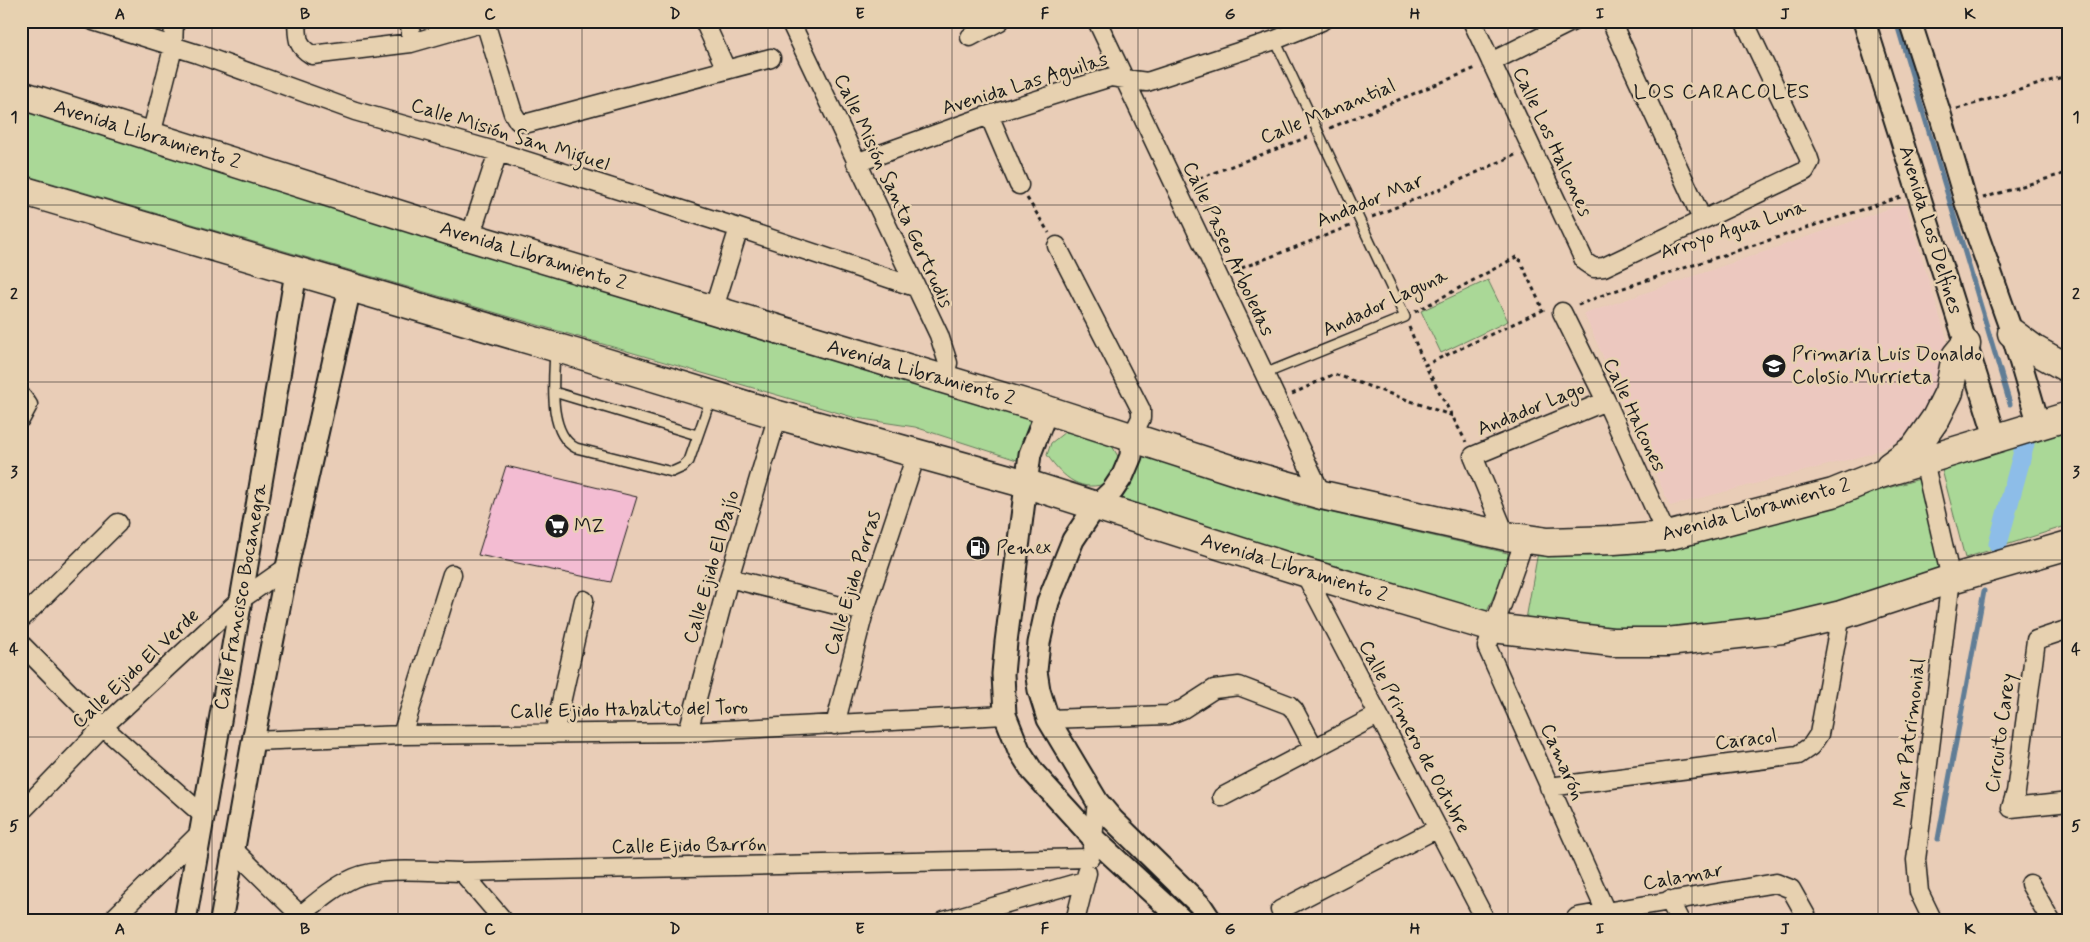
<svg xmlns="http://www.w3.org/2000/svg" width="2090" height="942" viewBox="0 0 2090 942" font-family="Mynerve,sans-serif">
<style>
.built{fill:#ecc8bf}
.green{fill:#aad897;stroke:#637a5a}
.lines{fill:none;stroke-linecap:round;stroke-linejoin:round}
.stream{stroke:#607d96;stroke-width:5}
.canal{stroke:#8dbde8;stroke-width:19}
.building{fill:#f3bcd2;stroke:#1c1c1c}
.service-casing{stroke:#1c1c1c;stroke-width:12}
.minor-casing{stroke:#1c1c1c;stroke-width:21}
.tertiary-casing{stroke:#1c1c1c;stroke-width:25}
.primary-casing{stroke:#1c1c1c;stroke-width:31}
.path{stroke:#1c1c1c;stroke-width:3;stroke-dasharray:4 4;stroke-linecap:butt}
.service{stroke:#e7d1b0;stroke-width:9}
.minor{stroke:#e7d1b0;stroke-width:18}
.tertiary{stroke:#e7d1b0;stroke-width:21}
.primary{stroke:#e7d1b0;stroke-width:28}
.grid{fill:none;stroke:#1c1c1c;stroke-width:1;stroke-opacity:0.55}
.labels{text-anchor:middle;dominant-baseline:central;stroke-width:5;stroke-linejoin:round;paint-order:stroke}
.street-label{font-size:20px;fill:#1c1c1c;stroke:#e7d1b0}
.poi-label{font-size:20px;fill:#1c1c1c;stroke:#e7d1b0;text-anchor:start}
.neighbourhood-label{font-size:21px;letter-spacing:1px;fill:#1c1c1c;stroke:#e7d1b0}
.neatline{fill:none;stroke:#1c1c1c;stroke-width:2}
.grid-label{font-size:16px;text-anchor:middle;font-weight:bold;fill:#1c1c1c}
</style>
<rect width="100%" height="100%" fill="#e9cdb7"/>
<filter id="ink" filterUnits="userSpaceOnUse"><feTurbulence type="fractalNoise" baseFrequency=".02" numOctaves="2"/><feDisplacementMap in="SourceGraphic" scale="10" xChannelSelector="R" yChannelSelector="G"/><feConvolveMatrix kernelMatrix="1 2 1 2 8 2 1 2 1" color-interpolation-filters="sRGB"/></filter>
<g filter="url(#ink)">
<path class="built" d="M1905 203 1947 340 1936 392 1910 436 1870 454 1670 506 1584 314Z"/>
<path class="green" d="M21 104 1032 418 1020 461 915 427 856 418 21 174Z
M1488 280 1508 321 1441 353 1421 311Z
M2069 427V525L1965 558 1941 466Z
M1065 432 1089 434 1111 444 1120 460 1110 482C1081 494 1064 478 1047 455L1051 443Z
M1139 453 1297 505 1512 554 1486 614 1109 500Z
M1923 478 1946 570 1769 623 1663 636 1525 625 1538 552 1587 556 1642 553 1726 534Z"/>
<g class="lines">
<path class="stream" d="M1896 21 2010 404
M1938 839 1984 591"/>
<path class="canal" d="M1998 544 2025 444"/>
</g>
<path class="building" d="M506 466 637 497 611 582 478 555Z"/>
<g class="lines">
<defs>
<path id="service" d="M555 350C554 379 547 433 576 448L672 472 683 467 689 461 711 398
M1264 374 1405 317 1275 40
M554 392 697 435"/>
<path id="minor" d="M93 21 198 54 355 111 498 152 739 228 915 287
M297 21C298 38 296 46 312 55L411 43 488 21
M410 21 411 43
M704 21 726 69
M790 21 939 335 948 363 944 380
M1097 21 1322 495
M1472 21 1585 262 1594 268 1604 267 1805 171 1810 162 1808 156 1744 21
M1611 21 1702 219
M485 22 513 113 518 121 528 123 771 58
M970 37 1000 21
M1491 62 1573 21
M989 115 1019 185
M151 135 173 48 174 21
M856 163 989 115 1111 77 1147 82 1275 40 1322 21
M470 237 498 152
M1057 246 1141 410V418L1132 436
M713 311 739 228
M1562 312 1606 401 1667 536
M21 396 28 405 21 418
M1924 461 1951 579 1916 860 1919 892 1933 921
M1506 536 1473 456 1606 401
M1525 539 1487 647 1606 912
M1304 572 1486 921
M729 578 864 612
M21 619 118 523
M2069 629 2036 640 2016 792 2011 808 2069 802
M21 644 103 727 204 816
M1048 719 1168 715 1183 709 1214 689 1239 686 1289 705 1294 710 1314 748
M835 725 864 612 916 455
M688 732 729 578 778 415
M554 734 584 600
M402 735 452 574
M253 741 402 735 688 732 1005 715
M1549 787 1798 755 1811 746 1819 734 1841 615
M1222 797 1378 715
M21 812 103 727 239 601 287 567
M1092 847 1097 801
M234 850 306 921
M462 872 504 921
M2030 884 2051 921
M1669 900 1680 921
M1280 910 1438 828
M301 915C318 901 334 887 354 878 381 866 433 872 462 872L1090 858
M111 921 200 833
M944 921 1084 881
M1075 921 1087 873
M1574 921 1577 917 1582 916 1776 883 1791 889 1809 921"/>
<path id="tertiary" d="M1864 21 1996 439
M1910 21 1940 114 1966 203 2012 333 2039 425
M1047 410 1030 454 1006 642 1003 674 1005 715 1019 750 1033 772 1094 839 1183 921
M1132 436 1131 456 1123 475 1113 490 1095 507 1073 540 1048 602 1039 643 1036 671 1039 690 1048 719 1097 801 1113 820 1201 906 1211 921
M185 921C223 705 261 489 296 272
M221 921 253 741 287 567 350 288"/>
<path id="primary" d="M21 95 470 237 1047 410 1239 472 1322 495 1506 536 1548 542 1614 540 1667 536 1833 493 1880 474 2069 416
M21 190 578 354 778 415 1027 484 1304 572 1493 628 1612 642H1667L1783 629 1841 615 1951 579 2069 545
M2012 333 2035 350 2069 369
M1890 466 1915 448 1936 418 1949 392 1956 356 1966 344"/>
</defs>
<use href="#service" class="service-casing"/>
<use href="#minor" class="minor-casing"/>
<use href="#tertiary" class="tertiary-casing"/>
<use href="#primary" class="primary-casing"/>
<path class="path" d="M1957 109 2069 75
M1330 128 1476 68
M1192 181 1308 137
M1027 198 1049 233
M1983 198 2069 172
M1372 217 1447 186 1517 154
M1234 271 1350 226
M1578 305 1608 293 1901 197
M1415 312 1518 256 1543 310 1425 365 1466 442
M1409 327 1425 365
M1292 394 1334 374 1453 416"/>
<use href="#service" class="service"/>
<use href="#minor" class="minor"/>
<use href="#tertiary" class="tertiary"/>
<use href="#primary" class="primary"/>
</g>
</g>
<path class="grid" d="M212 21V921M398 21V921M582 21V921M768 21V921M952 21V921M1138 21V921M1322 21V921M1508 21V921M1692 21V921M1878 21V921M21 205H2069M21 382H2069M21 560H2069M21 737H2069"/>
<defs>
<symbol id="school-disc" viewBox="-11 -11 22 22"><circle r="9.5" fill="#1c1c1c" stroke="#e7d1b0"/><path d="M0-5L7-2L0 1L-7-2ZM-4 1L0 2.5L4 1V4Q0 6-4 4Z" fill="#fff"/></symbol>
<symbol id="supermarket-disc" viewBox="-11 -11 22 22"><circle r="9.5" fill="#1c1c1c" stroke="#e7d1b0"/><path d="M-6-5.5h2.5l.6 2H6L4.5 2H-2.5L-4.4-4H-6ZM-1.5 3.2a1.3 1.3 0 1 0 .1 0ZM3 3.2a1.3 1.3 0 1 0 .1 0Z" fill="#fff"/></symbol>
<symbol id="fuel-disc" viewBox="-11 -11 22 22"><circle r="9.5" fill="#1c1c1c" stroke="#e7d1b0"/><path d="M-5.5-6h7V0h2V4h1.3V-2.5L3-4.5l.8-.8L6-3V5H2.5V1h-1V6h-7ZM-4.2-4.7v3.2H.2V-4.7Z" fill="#fff"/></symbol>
</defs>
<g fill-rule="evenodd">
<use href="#school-disc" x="1760" y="352" width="28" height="28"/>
<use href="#supermarket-disc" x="543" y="512" width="28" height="28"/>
<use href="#fuel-disc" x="964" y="534" width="28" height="28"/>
</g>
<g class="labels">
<g class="street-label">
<text transform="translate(1025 84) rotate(-17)">Avenida Las Aguilas</text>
<text transform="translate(1328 112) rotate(-22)">Calle Manantial</text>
<text transform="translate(147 135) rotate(17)">Avenida Libramiento 2</text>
<text transform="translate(510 135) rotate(17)">Calle Misión San Miguel</text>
<text transform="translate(1552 142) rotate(65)">Calle Los Halcones</text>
<text transform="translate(893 191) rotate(65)">Calle Misión Santa Gertrudis</text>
<text transform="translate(1370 201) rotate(-22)">Andador Mar</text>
<text transform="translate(1733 230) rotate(-18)">Arroyo Agua Luna</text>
<text transform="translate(1930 230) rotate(73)">Avenida Los Delfines</text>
<text transform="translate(1228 249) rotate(65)">Calle Paseo Arboledas</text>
<text transform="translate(533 256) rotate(17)">Avenida Libramiento 2</text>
<text transform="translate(1385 303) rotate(-25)">Andador Laguna</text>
<text transform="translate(921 373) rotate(16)">Avenida Libramiento 2</text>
<text transform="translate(1531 409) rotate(-22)">Andador Lago</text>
<text transform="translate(1634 415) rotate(65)">Calle Halcones</text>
<text transform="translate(1756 510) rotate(-15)">Avenida Libramiento 2</text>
<text transform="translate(712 567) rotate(-74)">Calle Ejido El Bajío</text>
<text transform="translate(1294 568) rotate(17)">Avenida Libramiento 2</text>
<text transform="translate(853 583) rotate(-73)">Calle Ejido Porras</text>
<text transform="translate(241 597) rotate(-80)">Calle Francisco Bocanegra</text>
<text transform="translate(136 669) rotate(-43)">Calle Ejido El Verde</text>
<text transform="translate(629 710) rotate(-1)">Calle Ejido Habalito del Toro</text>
<text transform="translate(1910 733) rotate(-83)">Mar Patrimonial</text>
<text transform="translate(2001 733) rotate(-82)">Circuito Carey</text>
<text transform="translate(1414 737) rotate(62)">Calle Primero de Octubre</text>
<text transform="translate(1746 740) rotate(-7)">Caracol</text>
<text transform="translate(1562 762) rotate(66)">Camarón</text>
<text transform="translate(689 846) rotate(-1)">Calle Ejido Barrón</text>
<text transform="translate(1683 877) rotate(-10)">Calamar</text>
</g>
<g class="poi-label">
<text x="1792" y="354">Primaria Luis Donaldo<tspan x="1792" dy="23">Colosio Murrieta</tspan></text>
<text x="574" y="526">MZ</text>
<text x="996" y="548">Pemex</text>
</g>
<g class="neighbourhood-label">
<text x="1722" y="92">LOS CARACOLES</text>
</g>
</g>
<rect width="2090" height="942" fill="none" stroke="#e7d1b0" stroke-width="55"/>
<rect x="28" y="28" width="2034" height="886" class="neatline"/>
<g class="grid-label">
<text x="120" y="19">A</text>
<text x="305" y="19">B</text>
<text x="490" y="19">C</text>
<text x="675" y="19">D</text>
<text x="860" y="19">E</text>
<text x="1045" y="19">F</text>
<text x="1230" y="19">G</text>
<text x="1415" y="19">H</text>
<text x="1600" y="19">I</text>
<text x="1785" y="19">J</text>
<text x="1970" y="19">K</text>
<text x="14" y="122">1</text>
<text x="2076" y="122">1</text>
<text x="14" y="299">2</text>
<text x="2076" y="299">2</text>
<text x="14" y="477">3</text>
<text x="2076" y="477">3</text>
<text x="14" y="654">4</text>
<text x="2076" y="654">4</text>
<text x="14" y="831">5</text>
<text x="2076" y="831">5</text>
<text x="120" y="934">A</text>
<text x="305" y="934">B</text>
<text x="490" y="934">C</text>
<text x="675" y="934">D</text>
<text x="860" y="934">E</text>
<text x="1045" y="934">F</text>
<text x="1230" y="934">G</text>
<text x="1415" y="934">H</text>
<text x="1600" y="934">I</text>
<text x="1785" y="934">J</text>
<text x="1970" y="934">K</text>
</g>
</svg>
